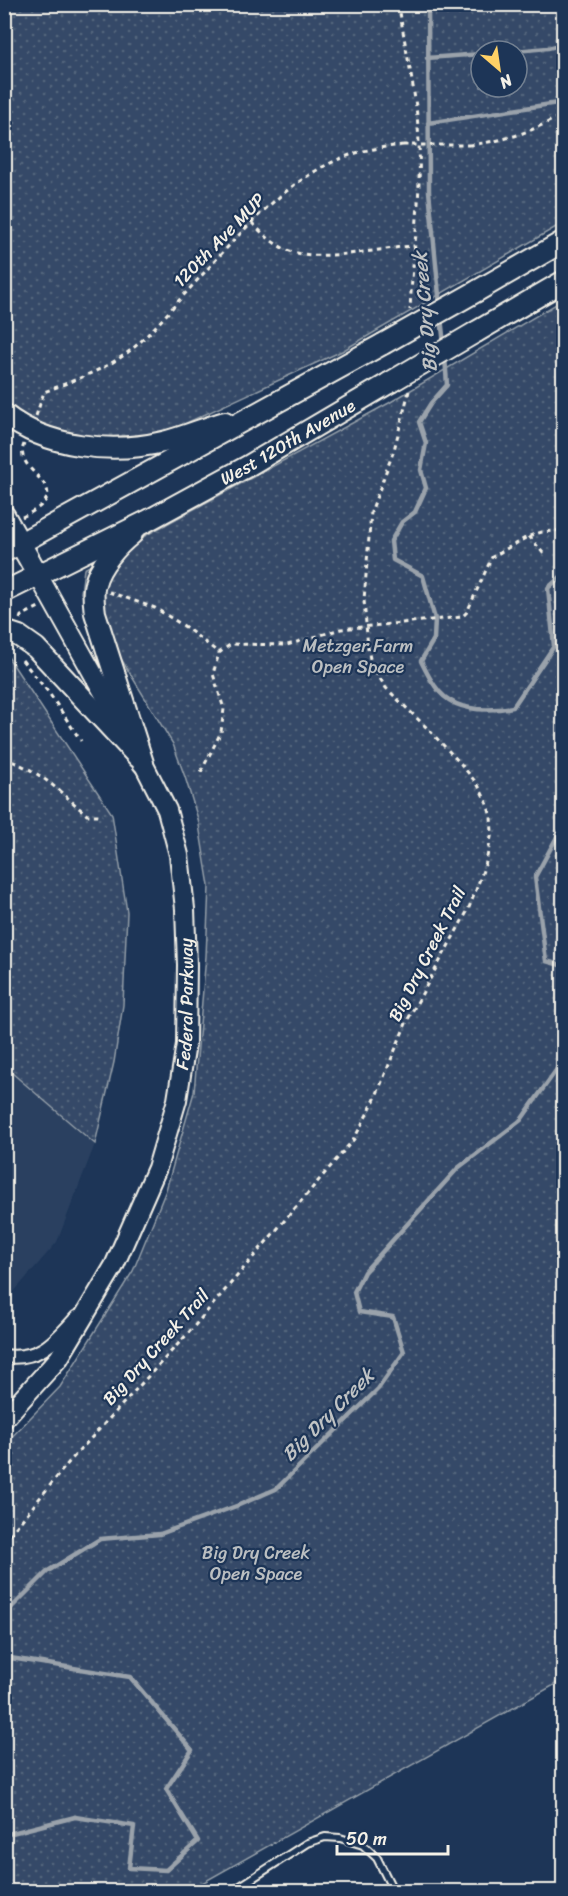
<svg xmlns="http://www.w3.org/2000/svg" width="568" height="1896" viewBox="0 0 568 1896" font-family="Sriracha,sans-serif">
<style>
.built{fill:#2a4060}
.park{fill:url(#park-dots);stroke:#949ea8;stroke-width:1.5;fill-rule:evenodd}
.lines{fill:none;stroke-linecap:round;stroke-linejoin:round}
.stream{stroke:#9aa2ab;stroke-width:4.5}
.lane-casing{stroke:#f4f1e8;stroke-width:10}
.street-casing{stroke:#f4f1e8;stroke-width:16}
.secondary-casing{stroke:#f4f1e8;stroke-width:22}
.primary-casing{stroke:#f4f1e8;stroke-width:24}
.path{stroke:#f4f1e8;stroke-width:3;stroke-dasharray:4.5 4.5;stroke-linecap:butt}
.lane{stroke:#1d3557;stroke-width:6}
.street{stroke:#1d3557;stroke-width:12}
.secondary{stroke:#1d3557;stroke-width:18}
.primary{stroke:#1d3557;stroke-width:20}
.primary-bridge-casing{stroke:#f4f1e8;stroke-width:24;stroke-linecap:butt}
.path-bridge{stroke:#f4f1e8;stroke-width:3;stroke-dasharray:4.5 4.5;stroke-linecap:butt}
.primary-bridge{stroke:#1d3557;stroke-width:20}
.labels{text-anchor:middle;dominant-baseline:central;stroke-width:4.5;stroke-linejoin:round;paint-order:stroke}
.street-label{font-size:18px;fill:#f4f1e8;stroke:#1d3557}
.park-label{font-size:18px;fill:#bbbfc1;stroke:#1d3557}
.water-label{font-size:20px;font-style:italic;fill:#c0c3c4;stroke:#1d3557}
</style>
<defs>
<pattern id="park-dots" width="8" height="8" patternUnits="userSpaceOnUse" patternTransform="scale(1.5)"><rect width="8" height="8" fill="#354a67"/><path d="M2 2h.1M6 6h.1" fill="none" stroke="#53657d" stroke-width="1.8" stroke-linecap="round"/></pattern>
</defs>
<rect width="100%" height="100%" fill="#1d3557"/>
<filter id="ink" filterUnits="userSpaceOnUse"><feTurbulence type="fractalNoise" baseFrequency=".0167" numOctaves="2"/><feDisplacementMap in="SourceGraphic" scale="12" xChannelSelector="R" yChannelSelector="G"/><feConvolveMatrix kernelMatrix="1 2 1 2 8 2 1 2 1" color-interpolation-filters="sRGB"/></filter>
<g filter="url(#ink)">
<path class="built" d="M5 1067 95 1144 57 1242 5 1302Z"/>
<path class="park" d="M5 5H563V223L342 351 182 425 145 437 101 440 52 430 23 416 5 403ZM481 51H517V87H481Z
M563 300V1680L188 1891H5L4 1445 60 1387 133 1271 166 1190 194 1092 206 956 209 886 198 819 185 777 173 744 81 593 84 569 389 403Z
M6 654 112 814 127 912 123 1005 114 1062 95 1144 5 1067Z"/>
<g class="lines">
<path class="stream" d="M428 4 429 191 440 306
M515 51 548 48 564 44
M427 58 481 54
M428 123 564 102
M441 317 444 345
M445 356 447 385 431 403 419 422 426 443 421 470 426 488 415 512 402 522 391 541 393 560 423 576 435 619 434 639 421 661C425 669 429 678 435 686 452 712 485 712 513 707L554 646 548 588 564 574
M564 824 535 877 546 961 564 966
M4 1618 5 1614 48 1571 100 1539 160 1534 239 1505 276 1489 378 1389 404 1352 393 1317 359 1312 354 1292 364 1272 458 1168 521 1120 564 1059
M4 1657 130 1677 192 1750 166 1789 198 1841 166 1870 129 1868 134 1826 75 1817 4 1835"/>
<defs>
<path id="lane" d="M231 1892 307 1843 325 1837 340 1838 363 1845 377 1858 394 1892"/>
<path id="street" d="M4 1356C40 1361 55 1341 77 1317"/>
<g id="secondary">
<path id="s1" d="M4 1419 59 1358 114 1266 157 1168 177 1100 186 1044 187 965 185 909 179 855 167 810 143 763 38 575"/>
</g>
<g id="primary">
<path d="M477 291 564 241"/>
<path d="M476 332 564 281"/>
<path d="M4 414C47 448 112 454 163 442 184 437 204 428 225 422"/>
<path d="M4 515 38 575"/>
<path d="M132 534C117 546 99 566 95 584 92 593 94 604 95 613L143 763"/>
<path d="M4 552 383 344"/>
<path id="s2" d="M4 592 147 521 248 466 389 383"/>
<path d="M4 631 19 636 36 648 139 758"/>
</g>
</defs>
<use href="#lane" class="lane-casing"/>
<use href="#street" class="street-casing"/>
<use href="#secondary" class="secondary-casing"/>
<use href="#primary" class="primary-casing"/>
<path class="path" d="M399 4C404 46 415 85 418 127 423 187 413 249 410 310
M469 145C509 140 528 133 564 114
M252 223C262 233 272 243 285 249 317 264 378 248 414 246
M36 416 44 392C72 381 102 371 127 353 147 338 164 317 181 298 229 247 282 178 350 155 367 149 385 147 403 145
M22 517C85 487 11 475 24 444
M529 536 543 553
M109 592 155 608 184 626 219 653
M20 619 21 616 39 607
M22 660 49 693 81 741
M4 759C36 767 63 794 87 815H103
M201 772 221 732 224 709 213 674 219 653 231 644 287 645 341 629 462 617 467 612 492 557 529 536 542 532 564 530
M4 1542 69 1462 191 1330 354 1139 374 1101 407 1021 468 910 476 890 486 862 492 832 491 817 487 803 478 785 461 764 428 729 386 688 371 664 368 648 364 600 371 512 394 450 409 391"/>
<use href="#lane" class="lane"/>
<use href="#street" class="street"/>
<use href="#secondary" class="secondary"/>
<use href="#primary" class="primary"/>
<defs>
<path id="primary-bridge" d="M383 344 477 291
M389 383 476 332"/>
</defs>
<use href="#primary-bridge" class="primary-bridge-casing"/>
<path class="path-bridge" d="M403 145H469"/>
<use href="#primary-bridge" class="primary-bridge"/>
</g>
</g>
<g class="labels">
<g class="street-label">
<text transform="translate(219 240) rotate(-46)">120th Ave MUP</text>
<text stroke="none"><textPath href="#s2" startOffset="321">West 120th Avenue</textPath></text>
<text transform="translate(427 954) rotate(-63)">Big Dry Creek Trail</text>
<text stroke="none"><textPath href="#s1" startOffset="464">Federal Parkway</textPath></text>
<text transform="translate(156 1347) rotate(-48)">Big Dry Creek Trail</text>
</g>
<g class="park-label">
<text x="358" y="646">Metzger Farm<tspan x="358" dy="21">Open Space</tspan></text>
<text x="256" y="1553">Big Dry Creek<tspan x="256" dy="21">Open Space</tspan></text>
</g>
<g class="water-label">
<text transform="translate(425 312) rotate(-95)">Big Dry Creek</text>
<text transform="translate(328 1415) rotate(-45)">Big Dry Creek</text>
</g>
</g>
<rect width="568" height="1896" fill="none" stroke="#1d3557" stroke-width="24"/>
<rect x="12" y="12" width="544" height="1872" fill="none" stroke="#f4f1e8" stroke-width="2" filter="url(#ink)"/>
<g transform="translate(499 69) rotate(151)"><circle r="28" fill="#1d3557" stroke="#738091" stroke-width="1.5"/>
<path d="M0-4.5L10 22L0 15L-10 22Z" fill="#ffd166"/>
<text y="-9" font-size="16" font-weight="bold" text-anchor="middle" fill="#f4f1e8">N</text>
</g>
<path d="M337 1845v9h111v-9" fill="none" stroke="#f4f1e8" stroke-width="3"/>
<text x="346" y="1845" font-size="18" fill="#f4f1e8" stroke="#1d3557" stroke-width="4.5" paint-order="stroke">50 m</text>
</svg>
